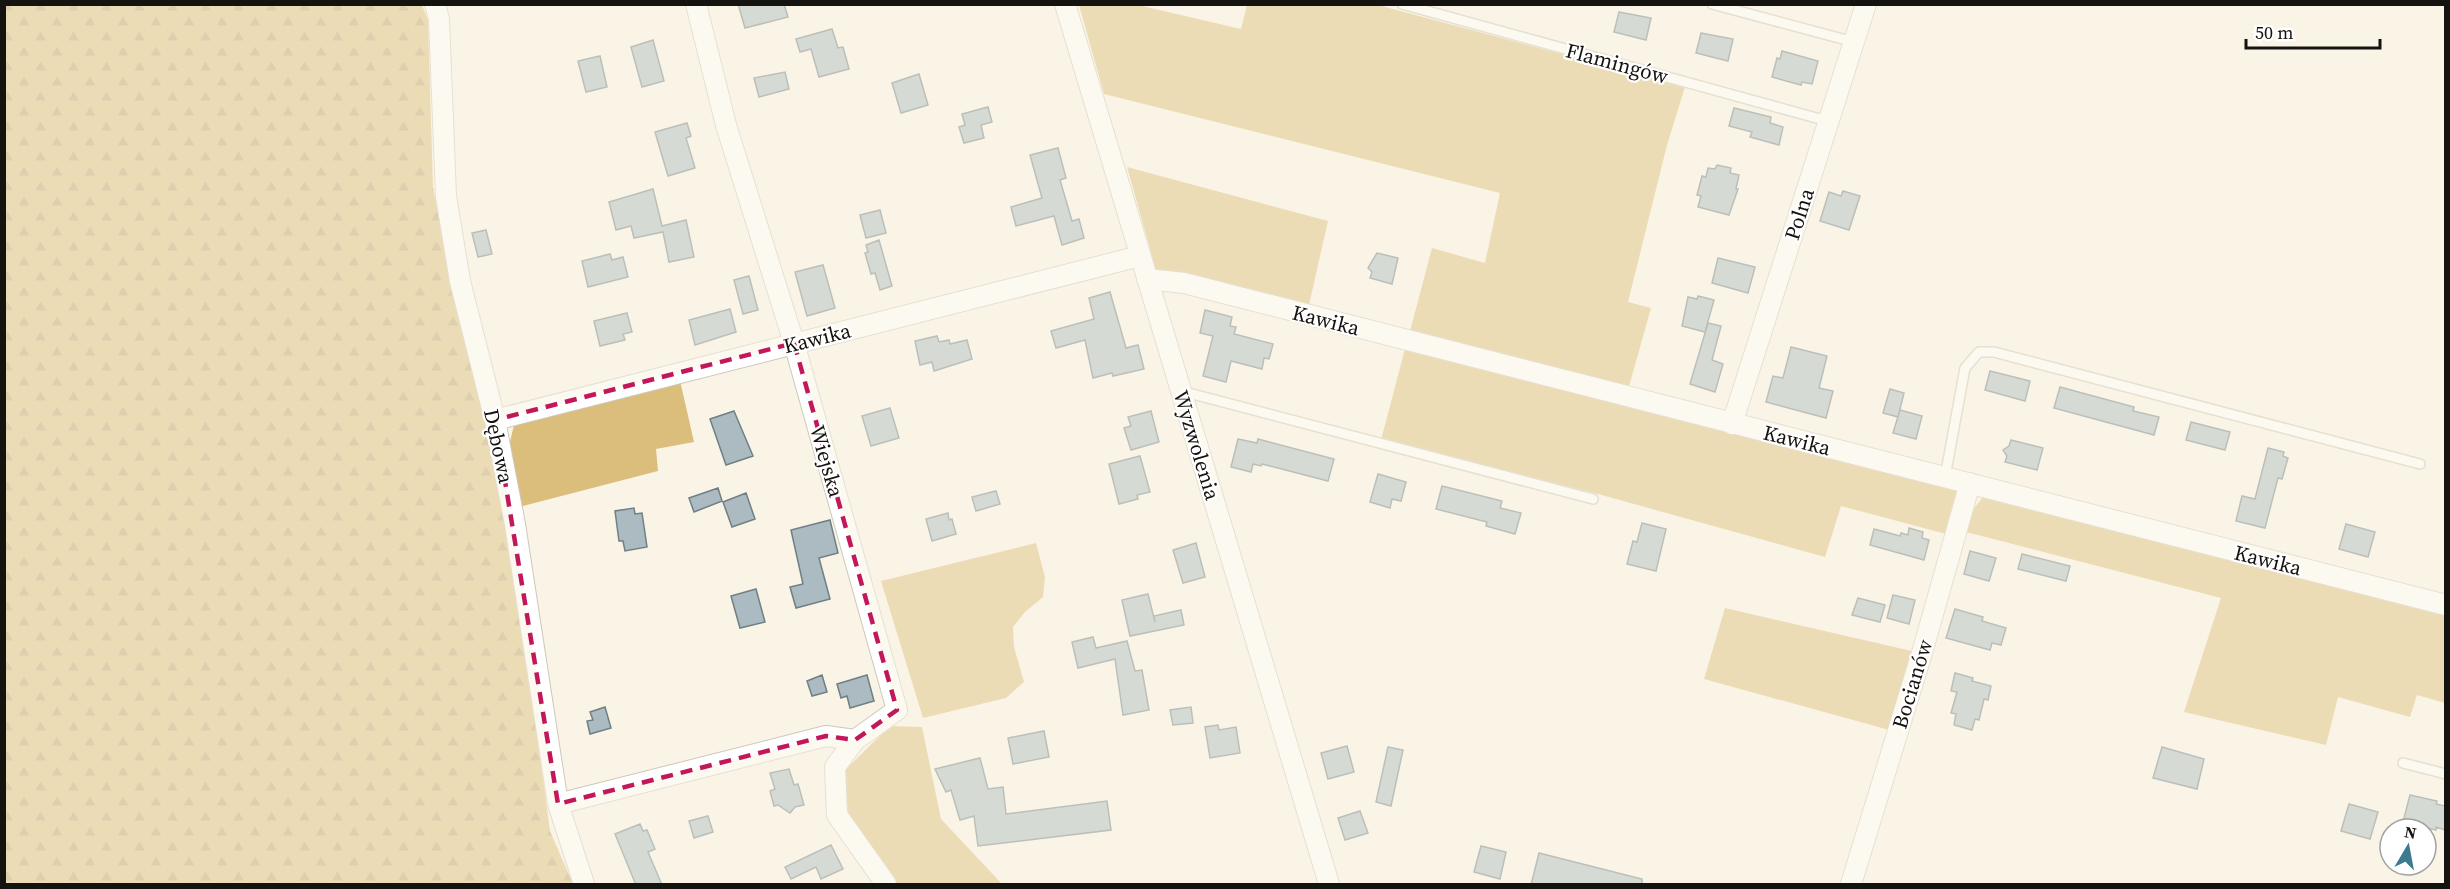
<svg xmlns="http://www.w3.org/2000/svg" width="2450" height="889" viewBox="0 0 2450 889" font-family="'Source Serif 4',serif">
<style>
.grass{fill:#dcbe7c}
.forest{fill:url(#forest-firs)}
.building{fill:#abbbc1;stroke:#707f85;stroke-width:1.5}
.lines{fill:none;stroke-linecap:round;stroke-linejoin:round}
.lane-casing{stroke:#cec8bb;stroke-width:12}
.street-casing{stroke:#cec8bb;stroke-width:22}
.lane{stroke:#fff;stroke-width:9}
.street{stroke:#fff;stroke-width:20}
.marked{fill:none;stroke:#c2185b;stroke-width:4.5;stroke-dasharray:12 8;stroke-linejoin:round}
.labels{text-anchor:middle;dominant-baseline:central;stroke-width:4.5;stroke-linejoin:round;paint-order:stroke}
.street-label{font-size:21px;fill:#15130f;stroke:#fff}
</style>
<defs>
<pattern id="forest-firs" width="22" height="20" patternUnits="userSpaceOnUse" patternTransform="scale(1.5)"><rect width="22" height="20" fill="#dcbe7c"/><path d="M5 1l3.5 6h-7zM16 11l3.5 6h-7z" fill="#bca26a"/></pattern>
</defs>
<rect width="100%" height="100%" fill="#faf4e6"/>
<path class="grass" d="M1079 5H1138L1241 29 1247 5H1378L1685 87 1667 145 1628 302 1651 308 1628 390 1409 335 1432 248 1485 263 1500 193 1104 94Z
M1127 167 1328 221 1309 305 1156 270Z
M1405 349 1962 489 1950 535 1841 506 1825 557 1598 494 1381 440Z
M679 376 694 442 656 449 658 471 519 507 509 446 514 425Z
M1983 497 2445 615V703L2417 695 2410 717 2338 697 2326 745 2184 712 2221 598 1966 532 1972 511Z
M1036 543 1045 577 1043 597 1025 612 1013 627 1014 647 1024 682 1006 698 923 718 881 581Z
M1725 608 1916 652 1893 731 1704 679Z
M890 726 922 727 941 819 1002 884H896L848 812 844 771Z"/>
<path class="forest" d="M5 5H422L428 20 433 187 451 283 487 425 520 606 550 831 573 884H5Z"/>
<path class="building" d="M738 4H784L788 17 745 28Z
M1619 12 1651 18 1646 40 1614 32Z
M832 29 838 48 843 47 849 69 819 77 811 49 800 52 796 39Z
M1701 33 1733 39 1728 61 1696 53Z
M653 40 664 81 642 87 631 47Z
M1782 51 1818 61 1812 84 1802 82 1801 85 1772 77 1777 58 1780 59Z
M600 56 607 87 586 92 578 61Z
M785 72 789 89 759 97 754 78Z
M919 74 928 105 901 113 892 83Z
M988 107 992 122 981 125 984 138 964 143 959 127 965 125 962 114Z
M1734 108 1771 117 1770 123 1783 127 1779 145 1750 137 1752 132 1729 126Z
M687 123 691 136 686 138 695 168 668 176 655 132Z
M1058 148 1066 178 1060 180 1072 221 1079 219 1084 238 1062 245 1054 216 1016 226 1011 207 1042 198 1030 155Z
M1717 165 1731 168 1730 173 1739 175 1736 189H1738L1729 215 1698 207 1701 196 1697 195 1702 176 1706 177 1708 168 1715 169Z
M653 189 662 226 686 220 694 257 669 262 663 232 634 238 631 226 616 230 609 202Z
M1843 191 1860 196 1849 230 1820 221 1829 192 1841 196Z
M880 210 886 233 866 238 860 215Z
M486 230 492 254 478 257 472 233Z
M879 240 892 286 880 290 875 273 871 274 865 253 868 252 866 245Z
M1377 253 1398 258 1392 284 1370 278 1372 272 1368 268Z
M610 254 612 260 623 257 628 277 588 287 582 261Z
M1718 258 1755 267 1748 293 1712 283Z
M823 265 835 308 807 316 795 272Z
M749 276 758 310 743 314 734 280Z
M1110 292 1126 348 1138 345 1144 369 1113 376 1112 373 1093 378 1085 340 1056 348 1051 331 1094 319 1089 298Z
M1698 296 1714 300 1705 332 1682 326 1688 297 1697 299Z
M730 309 736 332 695 345 689 320Z
M1205 310 1232 317 1230 326 1236 327 1234 334 1273 344 1269 359 1264 358 1262 369 1231 361 1226 382 1203 376 1213 336 1200 333Z
M627 313 632 332 623 334 625 340 600 346 594 321Z
M1708 323 1721 326 1712 360 1723 364 1715 392 1690 384Z
M937 336 939 342 949 340 950 344 967 340 972 359 934 371 932 362 920 365 915 341Z
M1791 347 1827 356 1819 388 1833 391 1826 418 1766 402 1773 376 1783 378Z
M1990 371 2030 381 2025 401 1985 390Z
M2060 387 2134 407 2133 411 2159 417 2154 435 2054 408Z
M1890 389 1904 393 1898 417 1883 413Z
M890 408 899 438 871 446 862 416Z
M1900 410 1922 416 1916 439 1893 433Z
M734 411 753 456 726 465 710 419Z
M1151 411 1159 442 1131 450 1124 428 1131 426 1128 417Z
M2191 422 2230 432 2225 450 2186 440Z
M1238 439 1257 443 1258 439 1334 459 1328 481 1262 464 1261 466 1253 464 1251 472 1231 467Z
M2011 440 2043 448 2037 470 2005 462 2007 456 2003 450 2009 446Z
M2268 448 2284 452 2283 456 2288 458 2282 479 2278 478 2265 528 2236 521 2242 496 2255 499Z
M1140 456 1150 492 1137 495 1138 499 1119 504 1109 464Z
M1378 474 1406 482 1401 501 1392 499 1390 508 1370 502Z
M1442 486 1502 501 1500 508 1521 513 1515 534 1486 526 1487 522 1436 509Z
M718 488 722 501 694 512 689 498Z
M996 491 1000 504 976 511 972 497Z
M746 493 755 519 732 527 723 502Z
M634 508 635 514 642 513 647 547 625 551 623 541H619L615 511Z
M948 513 949 520 952 519 956 534 932 541 926 519Z
M830 520 838 553 819 558 830 599 796 608 790 587 803 584 791 530Z
M1642 523 1666 529 1656 571 1627 564 1633 541 1637 542Z
M2346 524 2375 532 2368 557 2339 549Z
M1909 528 1923 532 1922 538 1929 540 1924 560 1870 545 1874 529 1900 536 1901 533 1908 535Z
M1196 543 1205 577 1183 583 1173 550Z
M1970 551 1996 558 1989 581 1964 574Z
M2022 554 2070 566 2066 581 2018 569Z
M756 589 765 622 740 628 731 596Z
M1148 594 1155 622 1154 616 1181 610 1184 625 1130 636 1122 600Z
M1893 595 1915 600 1909 624 1887 618Z
M1858 598 1885 605 1880 622 1852 615Z
M1955 609 1983 617 1982 621 2006 628 2001 645 1992 643 1990 650 1946 638Z
M1093 637 1096 648 1127 641 1135 671 1142 670 1149 710 1123 715 1115 659 1078 668 1072 642Z
M1955 673 1973 678 1972 681 1991 686 1988 700 1984 699 1979 720 1975 719 1972 730 1954 725 1956 714 1951 713 1957 692 1951 691Z
M822 675 827 692 812 696 807 681Z
M867 675 874 701 850 708 847 696 841 698 837 684Z
M605 707 611 728 590 734 587 721 593 720 590 712Z
M1191 707 1193 723 1173 725 1170 710Z
M1218 725 1219 730 1236 727 1240 753 1210 758 1205 727Z
M1044 731 1049 757 1013 764 1008 738Z
M1347 746 1354 772 1328 779 1321 753Z
M1388 747 1403 750 1391 806 1376 802Z
M2162 747 2204 759 2197 789 2153 778Z
M980 758 988 789 1003 787 1006 814 1107 801 1111 830 978 846 974 816 960 820 951 790 946 792 935 769Z
M789 769 794 785 798 784 804 805 795 807 790 813 778 805 774 806 770 791 775 789 770 773Z
M2410 795 2437 801 2436 804 2445 806V830L2436 827V830L2403 822Z
M2349 804 2378 812 2370 839 2341 831Z
M1360 811 1368 833 1345 840 1338 818Z
M708 816 713 832 694 838 689 821Z
M640 824 643 831 647 830 655 849 648 852 662 885H636L615 834Z
M831 845 843 869 821 879 816 867 791 879 785 867Z
M1481 846 1506 852 1500 879 1474 872Z
M1539 853 1642 879V885H1531Z"/>
<g class="lines">
<defs>
<path id="lane" d="M1402 4 1820 119 1828 116
M1712 4 1854 42
M1181 391 1593 499
M1945 477 1965 368 1979 352H1994L2420 464
M2403 763 2446 774"/>
<path id="street" d="M435 4 439 19 446 196 460 281 495 420 515 524 558 804 584 884
M696 4 726 125 794 343 897 710 855 740 835 767 837 815 886 884
M1065 4 1329 884
M1147 279 1184 283 2446 605
M495 420 1140 256
M1732 424 1866 4
M558 804 826 736 855 740
M1851 884 1922 653 1970 483"/>
</defs>
<use href="#lane" class="lane-casing"/>
<use href="#street" class="street-casing"/>
<use href="#lane" class="lane"/>
<use href="#street" class="street"/>
</g>
<path d="M0 0H2450V889H0ZM794 343 897 710 855 740 826 736 558 804 495 420Z" fill="#faf4e6" fill-opacity=".55" fill-rule="evenodd"/>
<path class="marked" d="M794 343 897 710 855 740 826 736 558 804 495 420Z"/>
<g class="labels">
<g class="street-label">
<text transform="translate(1617 63) rotate(15)">Flamingów</text>
<text transform="translate(1799 214) rotate(-72)">Polna</text>
<text transform="translate(1326 320) rotate(14)">Kawika</text>
<text transform="translate(817 338) rotate(-14)">Kawika</text>
<text transform="translate(1797 440) rotate(14)">Kawika</text>
<text transform="translate(1197 445) rotate(73)">Wyzwolenia</text>
<text transform="translate(499 446) rotate(78)">Dębowa</text>
<text transform="translate(827 461) rotate(74)">Wiejska</text>
<text transform="translate(2268 560) rotate(14)">Kawika</text>
<text transform="translate(1912 684) rotate(-73)">Bocianów</text>
</g>
</g>
<rect width="2450" height="889" fill="none" stroke="#15130f" stroke-width="12"/>
<g transform="translate(2408 847) rotate(10)"><circle r="28" fill="#ffffff" stroke="#a1a19f" stroke-width="1.5"/>
<path d="M0-4.5L10 22L0 15L-10 22Z" fill="#3b7b8f"/>
<text y="-9" font-size="16" font-weight="bold" text-anchor="middle" fill="#15130f">N</text>
</g>
<path d="M2246 39v9h134v-9" fill="none" stroke="#15130f" stroke-width="3"/>
<text x="2255" y="39" font-size="18" fill="#15130f" stroke="#ffffff" stroke-width="4.5" paint-order="stroke">50 m</text>
</svg>
